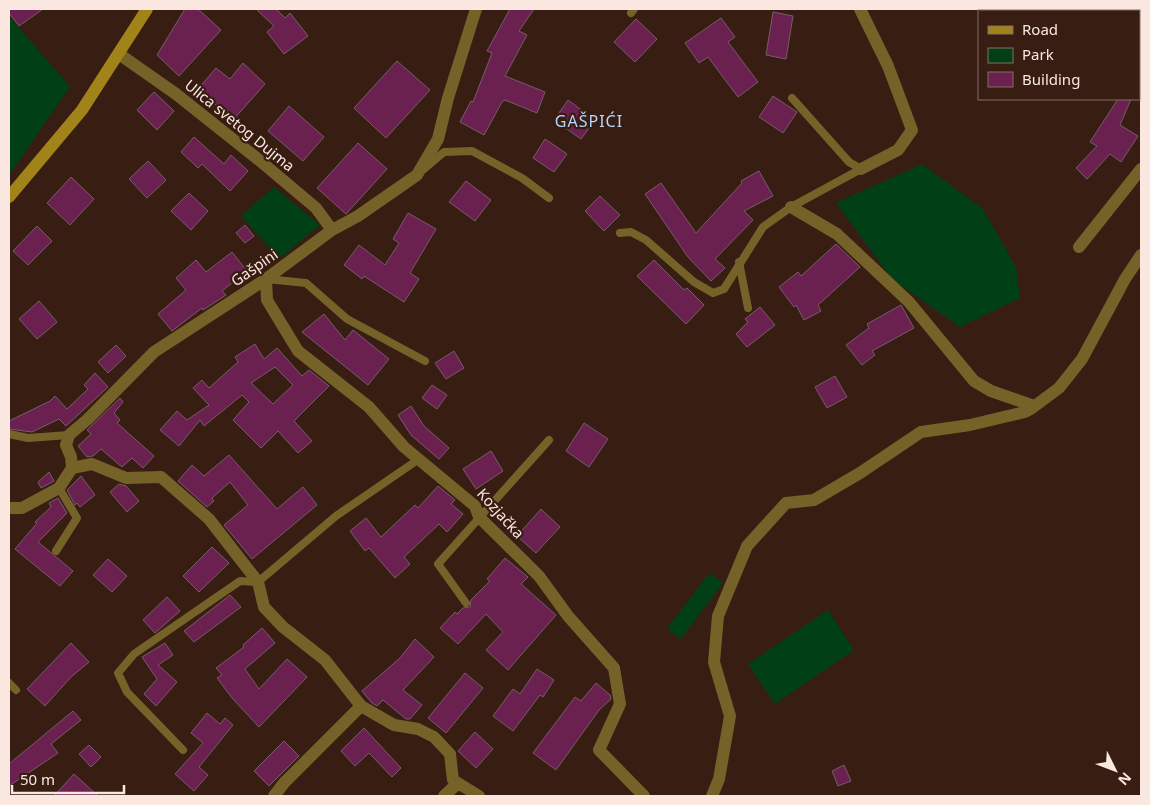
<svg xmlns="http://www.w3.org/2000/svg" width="1150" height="805" viewBox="0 0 1150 805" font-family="'Noto Sans',sans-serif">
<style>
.green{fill:#014016}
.building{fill:#6a214f;stroke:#795b6b;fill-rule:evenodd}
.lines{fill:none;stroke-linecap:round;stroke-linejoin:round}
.lane{stroke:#746228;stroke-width:8}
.street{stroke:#746228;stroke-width:12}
.secondary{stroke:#a1831a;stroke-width:12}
.labels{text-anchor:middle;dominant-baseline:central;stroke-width:4.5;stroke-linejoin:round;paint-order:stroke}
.street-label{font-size:15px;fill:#fae8e0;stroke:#371d12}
.neighbourhood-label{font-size:16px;letter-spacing:1px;fill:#b8d6fa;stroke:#371d12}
</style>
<rect width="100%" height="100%" fill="#371d12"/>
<path class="green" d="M9 16 70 87 9 175Z
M922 164 983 209 1016 267 1020 298 960 327 892 279 836 203Z
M274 187 320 225 279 259 241 216Z
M709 573 723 583 681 639 667 629Z
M828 610 854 650 775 704 748 664Z"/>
<path class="building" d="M9 9H43L19 26 9 13Z
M185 9H198L221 30 179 76 157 55Z
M256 9H276L285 18 290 13 308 36 284 54 267 32 274 26Z
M510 9H534L519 31 527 35 505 76 545 92 537 113 505 100 502 102 484 135 460 122 471 101 473 102 492 53 487 51Z
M773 12 793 16 786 59 766 55Z
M721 18 735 37 728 42 758 82 738 97 708 57 699 63 685 43Z
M636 19 657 39 635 62 614 42Z
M397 61 430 90 386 138 354 108Z
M243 63 265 84 233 120 198 89 216 68 230 79Z
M154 92 174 111 157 130 137 110Z
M773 96 797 112 783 133 759 117Z
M1118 99H1131L1120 125 1138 136 1121 162 1110 154 1087 179 1076 168 1097 146 1090 142Z
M568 100 595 120 581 139 554 120Z
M289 106 324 137 303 161 268 131Z
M194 137 224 164 231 155 248 171 230 191 202 164 198 168 181 152Z
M545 139 567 154 554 172 533 158Z
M358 143 387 169 346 214 317 188Z
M148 161 166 180 147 198 129 179Z
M759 171 773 196 744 211 753 220 715 259 725 268 711 281 688 257 645 194 661 183 696 233 742 183 741 181Z
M71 177 94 199 70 225 47 203Z
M466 181 491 200 475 221 449 202Z
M189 193 208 211 191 230 171 211Z
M600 196 620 215 604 231 585 211Z
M408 213 436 229 410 273 419 279 404 302 364 276 362 279 344 265 359 245 385 265 399 243 393 239Z
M245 225 254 236 245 243 236 233Z
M37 226 52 241 28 265 13 251Z
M836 244 860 267 818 305 821 311 804 320 796 305 794 307 779 287 798 272 801 276Z
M232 252 247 271 222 291 226 295 203 310 202 308 172 331 158 314 186 290 176 278 196 260 206 272Z
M654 260 684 290 687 288 704 305 686 324 637 276Z
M39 301 57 322 37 339 19 319Z
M901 305 914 328 872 351 875 355 862 365 846 345 869 328 867 324Z
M760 307 775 325 747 347 736 334 748 322 745 319Z
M324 314 345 340 353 330 389 359 368 385 302 332Z
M255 344 264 359 277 348 302 376 309 370 329 386 294 421 312 441 298 453 278 431 261 448 233 420 249 402 242 395 204 426 200 420 179 446 160 430 177 411 187 420 209 405 193 388 202 380 209 388 238 362 235 357ZM275 367 293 385 273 404 251 383Z
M116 345 126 356 108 373 98 362Z
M454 351 464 368 446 379 435 363Z
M95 373 108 387 66 426 59 419 32 432 9 429V421L50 401 55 396 67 409 88 389 84 385Z
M835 376 847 397 827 408 815 387Z
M432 385 447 395 437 409 422 398Z
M120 398 123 402 114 413 120 420 117 423 154 456 143 468 132 458 122 467 101 449 93 456 87 457 78 446 91 434 87 430Z
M411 406 424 426 449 448 439 459 411 435 398 415Z
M584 423 608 439 589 467 566 451Z
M491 451 503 471 476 489 463 469Z
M229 455 277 509 303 487 317 505 252 559 224 525 248 505 230 482 212 498 214 501 207 507 178 481 192 465 204 476Z
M49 472 54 481 41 488 38 482Z
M81 476 95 495 80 507 77 503 75 505 67 490Z
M119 484 126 486 139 501 127 512 110 492Z
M438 486 455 500 451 504 463 514 447 532 439 524 404 557 410 564 395 578 369 548 365 551 350 531 366 518 381 537 415 505 418 508Z
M58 498 67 513 38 542 73 571 60 586 15 549 37 523 35 522 51 507 49 503Z
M541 509 560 527 536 553 517 536Z
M212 547 229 563 199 592 183 576Z
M505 558 528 577 521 584 556 615 508 670 486 650 503 632 486 614 458 644 440 628 455 612 457 614 463 608 470 607 471 600 490 581 487 579Z
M108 559 127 576 112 592 93 575Z
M230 595 241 607 194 642 184 631Z
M167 597 180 611 155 633 143 620Z
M262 628 275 643 245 669 259 689 287 659 307 677 259 727 232 698 217 678 222 675 216 668 244 647 243 645Z
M415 639 434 657 403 690 422 705 410 719H406L383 700 377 706 372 703 362 691 400 658Z
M71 643 89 662 71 677 45 706 27 689Z
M165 643 173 655 158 665 177 682 156 706 144 694 157 679 142 657Z
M537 669 554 680 543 697 540 695 513 731 493 716 513 689 520 694Z
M465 673 483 688 446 733 428 718Z
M596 683 610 695 611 699 599 710 556 770 533 753 575 697 581 701Z
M73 711 81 720 51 744 58 753 9 786V764Z
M207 713 220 724 225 718 233 725 199 767 208 775 194 791 175 774 203 743 191 733Z
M364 728 401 768 392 777 369 753 355 766 341 751Z
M475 732 493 749 476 768 458 751Z
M284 741 299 756 269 786 254 771Z
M89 745 101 757 91 767 79 754Z
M844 765 851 781 838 786 832 771Z
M74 774 98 796H54Z"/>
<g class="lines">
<path class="lane" d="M631 13 634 9
M1139 30 1141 26
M792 98 849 162 861 169
M424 169 444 152 472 151 522 178 549 198
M620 233 631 232 646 240 694 282 713 293 724 289 763 227 791 207 861 169
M739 262 748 308
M266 279 306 283 347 319 425 361
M9 434 28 438 69 435
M56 551 77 518 59 488
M466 603 438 564 549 440
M9 683 16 690
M183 750 127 692 118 673 134 654 240 581 258 582 336 516 419 459"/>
<path class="street" d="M860 9 888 66 912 130 898 150 861 169
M1111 11 1141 10
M119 54 176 94 259 160 316 208 332 230
M791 207 837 234 909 302 974 381 991 391 1034 406
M1079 247 1141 169
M266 279 267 300 298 351 369 407 404 447 475 506 479 517 539 576 568 616 614 668 620 704 599 750 644 796
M72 468 92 464 126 478 161 477 209 519 258 582 264 607 283 627 325 660 361 706 394 725 418 729 434 737 450 754 453 780 479 796
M9 508H22L59 488 72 468 71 457 66 445 69 435 88 419 154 352 266 279 332 230 358 216 417 175 438 139 448 98 476 9
M274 796 284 783 361 706
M444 796 458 783
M712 796 719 779 730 716 714 662 718 616 747 546 786 503 814 500 860 473 921 432 970 425 1025 412 1032 408 1059 388 1082 359 1125 279 1141 255"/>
<path class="secondary" d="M9 197 82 110 147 9"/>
</g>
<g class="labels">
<g class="street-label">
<text transform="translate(240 125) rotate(39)">Ulica svetog Dujma</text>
<text transform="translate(254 267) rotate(-35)">Gašpini</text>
<text transform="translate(501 513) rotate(48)">Kozjačka</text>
</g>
<g class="neighbourhood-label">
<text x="589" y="121">GAŠPIĆI</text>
</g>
</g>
<rect width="1150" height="805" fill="none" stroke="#fae8e0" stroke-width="20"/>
<rect x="978" y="10" width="162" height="90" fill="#371d12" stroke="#856e64"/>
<rect x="988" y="26" width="25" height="8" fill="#a1831a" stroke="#856e64"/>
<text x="1022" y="35" font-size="15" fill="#fae8e0">Road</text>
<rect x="988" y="48" width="25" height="15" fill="#014016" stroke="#856e64"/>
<text x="1022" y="60" font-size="15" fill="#fae8e0">Park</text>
<rect x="988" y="72" width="25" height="15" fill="#6a214f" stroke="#856e64"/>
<text x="1022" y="85" font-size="15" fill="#fae8e0">Building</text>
<g transform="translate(1115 770) rotate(132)" stroke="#371d12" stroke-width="4" paint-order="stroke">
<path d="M0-4L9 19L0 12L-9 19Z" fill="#fae8e0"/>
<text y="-8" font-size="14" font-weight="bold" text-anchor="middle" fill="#fae8e0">N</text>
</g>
<path d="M12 785v8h112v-8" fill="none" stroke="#fae8e0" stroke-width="2.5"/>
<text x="20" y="785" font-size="15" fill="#fae8e0" stroke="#371d12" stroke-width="4" paint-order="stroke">50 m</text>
</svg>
